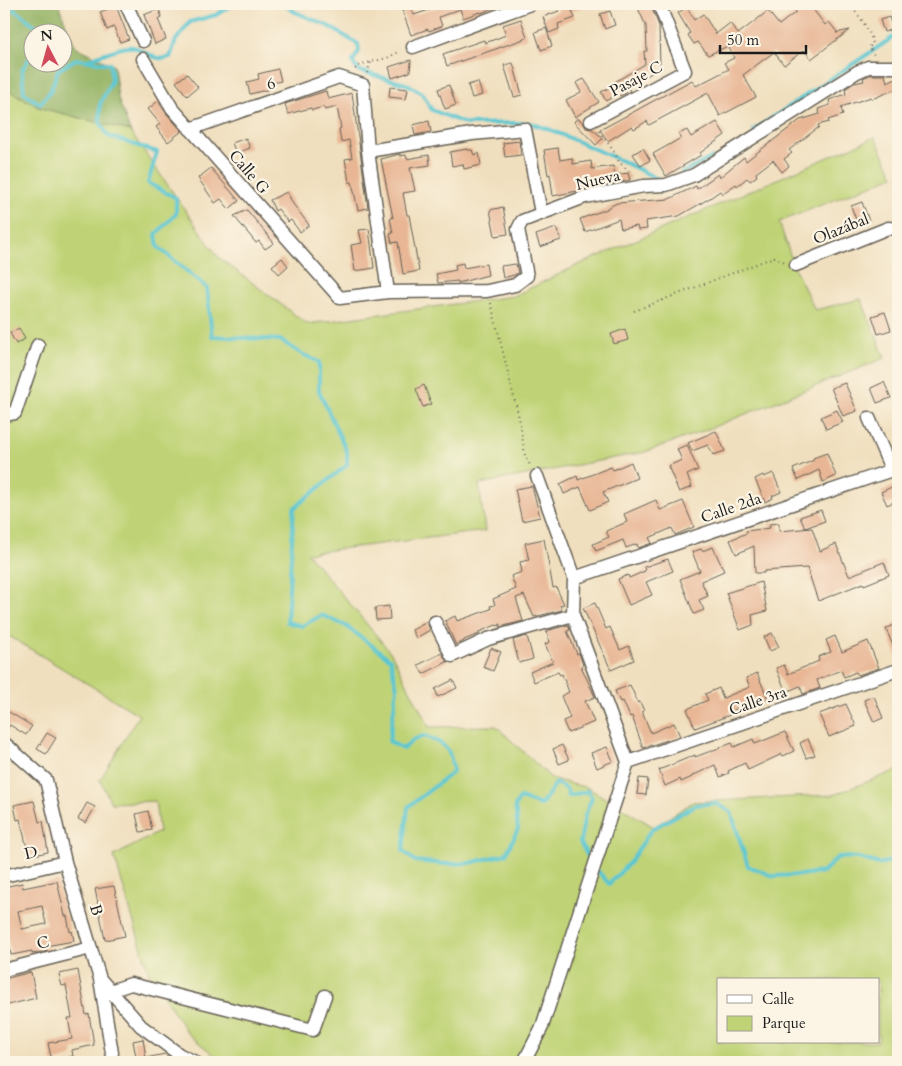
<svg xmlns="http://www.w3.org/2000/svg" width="902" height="1066" viewBox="0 0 902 1066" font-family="Cardo,serif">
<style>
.green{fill:#bfd376;stroke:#6e7849;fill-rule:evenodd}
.forest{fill:#97b567;stroke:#5a6842;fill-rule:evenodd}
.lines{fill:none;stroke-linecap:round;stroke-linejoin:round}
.stream{stroke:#5ac6d1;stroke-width:4}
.building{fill:#e8b694;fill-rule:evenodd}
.minor-casing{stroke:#666055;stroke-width:15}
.path{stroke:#666055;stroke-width:2;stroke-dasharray:1 4;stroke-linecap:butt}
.minor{stroke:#fff;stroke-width:12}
.labels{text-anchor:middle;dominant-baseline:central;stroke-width:4.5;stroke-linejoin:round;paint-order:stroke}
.street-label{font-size:16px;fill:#1c1c1c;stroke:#fcf5e5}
</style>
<rect width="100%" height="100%" fill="#fcf5e5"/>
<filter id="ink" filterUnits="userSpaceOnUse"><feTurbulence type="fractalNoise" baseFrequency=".02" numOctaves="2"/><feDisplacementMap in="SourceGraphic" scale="10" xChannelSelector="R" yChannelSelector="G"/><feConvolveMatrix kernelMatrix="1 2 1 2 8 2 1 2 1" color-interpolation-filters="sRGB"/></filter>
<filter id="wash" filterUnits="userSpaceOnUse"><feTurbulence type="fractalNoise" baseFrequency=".0096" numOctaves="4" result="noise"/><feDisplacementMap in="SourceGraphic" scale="20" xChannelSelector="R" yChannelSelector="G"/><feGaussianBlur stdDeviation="1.12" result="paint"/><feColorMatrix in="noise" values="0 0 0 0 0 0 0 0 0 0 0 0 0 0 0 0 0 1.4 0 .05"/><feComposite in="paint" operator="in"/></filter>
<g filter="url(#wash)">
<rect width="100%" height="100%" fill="#f0dfbe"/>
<path class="green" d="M5 88 38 107 130 131 218 257 307 324 514 296 578 265 875 137 894 176 779 222 795 269 815 310 861 299 885 358 706 430 645 452 479 484 485 531 307 553 391 653 429 727 496 726 552 779 588 788 654 827 693 802 833 795 898 770V1062H223L188 1034 149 973 114 856 159 832 155 801 111 803 100 780 139 715 4 633V90ZM718 980H878V1042H718Z"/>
<path class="forest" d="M4 4H58L75 46 114 66 118 98 130 131 38 107 5 88 12 43 4 30ZM32 32H62V62H32Z"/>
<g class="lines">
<path class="stream" d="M7 4 44 32
M283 4 295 12 328 26 358 44 359 51 353 61 354 65 360 71 409 85 422 93 432 110 466 124 530 123 551 130 622 161 662 181
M32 54 22 70 24 93 40 104 51 90 58 70 76 59 110 64 112 80 100 104V122L108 136 157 152 148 183 176 198V214L156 234 158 247 207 288 212 336 280 340 302 354 319 362V391L347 452V465L294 508 287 622 302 626 322 615 346 626 390 659 397 688 389 741 403 749 413 740 424 736C446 744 451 748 453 772L408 807 403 851 415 861 445 864 470 863 506 854 518 829 515 806 520 798 541 805 556 783 567 789 568 796 588 791 592 798 585 815 580 842 592 864
M87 60C98 56 123 45 133 47 146 50 156 63 170 57L176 40 190 22 216 15 233 4
M754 130 898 34
M682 173 711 158
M597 870 609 884 630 862 652 829 696 805 715 803 731 812 748 866 773 876 800 875 823 872 838 857 859 858 879 864 898 859"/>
</g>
<g id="blocks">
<path class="building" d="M447 4H500V5L481 13 480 12 463 18 460 9 439 17 442 26 429 31 428 29 411 35 402 10 411 7 414 15Z
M556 4H589L590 5 572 11 575 18 558 24 559 29 549 33 543 17 559 11Z
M642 4H650L659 26 660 68 628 87 630 91 620 96 618 94 606 101 601 92 614 85 613 83 645 64 644 51H647L646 26 637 6Z
M788 4H809L825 25 829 22 837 32 836 33 850 30 811 59 804 50 784 65 774 52 743 75 756 97 720 116 708 93 649 125 647 121 634 129 632 126 608 141 600 130 692 80 696 86 729 69 724 63 734 58 728 46 708 55 698 42 694 44 688 35 690 33 678 13 687 7 694 20 703 14 716 34 730 23 738 34 768 11 779 25 796 12Z
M116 6 129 39 120 42 114 27 107 30 100 12Z
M159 9 162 18 158 19 166 39 155 44 144 15Z
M610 11 615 25 605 29 600 14Z
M889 17 893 29 884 32 880 20Z
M521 19 527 38 447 66 443 54 484 40 485 43 506 35 503 25Z
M546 28 552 46 541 50 535 32Z
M411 60 410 72 392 78 389 67Z
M513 63 522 95 514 97 504 65Z
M278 69 281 81 268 84 270 89 250 94 247 82 259 79 258 74Z
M187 74 198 87 187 96 176 82Z
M870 75H885L887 82 898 77V88L872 99 871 97 841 107 843 115 828 120 829 122 818 125 819 127 789 150 792 153 784 159 789 166 782 172 773 160 756 173 757 176 750 181 747 178 737 186 736 184 722 194 720 191 710 198 679 216 646 221 647 229 638 230 637 226 621 229 619 219 585 232 580 219 607 209V208L617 203 669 199 696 186 697 189 718 174 720 177 744 157 746 161 800 120 820 114 818 109 830 105 829 100 846 94 845 89 854 83 864 81 863 78Z
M584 79 599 102 575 117 566 100 581 92 576 83Z
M478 82 482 95 472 98 468 85Z
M449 85 456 105 445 109 438 89Z
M390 87 408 89 406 99 389 97Z
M326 91 328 99 352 93 368 208 358 210 352 182H349L345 159 352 158 349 140 341 142 339 129 341 128 337 107 325 110 324 107 312 110 311 108 288 114 285 104Z
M158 101 166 113 182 131 168 142 156 127 160 124 148 109Z
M577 118 583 122 586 128 592 129 603 138 596 145 574 122Z
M429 121 431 132 415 135 413 125Z
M717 122 725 135 700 153 701 155 666 176 653 154 681 138 679 134 687 130 691 137Z
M246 138 250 148 236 153 232 143Z
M519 141 521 155 505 157 503 143Z
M558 148 560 160 572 158 573 164 591 161 592 169 613 166 615 175 628 173 630 180 553 196 550 174 548 175 544 150Z
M643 148 650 160 641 166 633 154Z
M467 149 468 150H472L474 155 479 153 481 165 464 169 463 164 452 166 450 152Z
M400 154V156L406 155 407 159 429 155 430 165 410 168 415 191 403 193 407 215H409L419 271 403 274 398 242 392 243 390 234 393 233 390 218H393L381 159Z
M211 168 239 201 229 209 221 199 215 203 198 178Z
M287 192 293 204 309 225 300 232 291 220 288 222 278 209 275 211 270 200Z
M862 202 869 221 858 225 851 206Z
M503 207 508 234 495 236 490 210Z
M247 210 274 243 265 249 259 241 256 243 234 216Z
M556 228 561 240 540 247 536 235Z
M369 229 374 268 355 271 351 245 362 243 359 230Z
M282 258 288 266 279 274 272 266Z
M463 263 464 268 486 264 488 275 458 283V281L438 283 436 274 456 270 455 265Z
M516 264 518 273 514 275 503 278 501 266Z
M885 312 891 330 878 334 872 316Z
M19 328 25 339 16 344 10 333Z
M625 329 628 340 614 344 611 334Z
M884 382 891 398 877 403 871 388Z
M845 383 857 411 843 416 831 388Z
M424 385 431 404 423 407 416 389Z
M837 410 843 422 826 429 821 417Z
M716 431 725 451 713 455 708 445 692 451 688 443Z
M687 445 698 470 687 475 692 487 679 492 668 466 682 460 677 449Z
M827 453 836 476 823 482 819 470 798 480 793 469 814 460 813 458Z
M631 462 637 478 603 492 608 502 590 510 580 487 564 494 560 484 577 476 578 480 611 467 613 470Z
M773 473 781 492 772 496 773 498 765 502 755 479 763 475 764 477Z
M898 484V500L887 505 881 492Z
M532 486 540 517 522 521 515 489Z
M656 500 660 510 683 501 694 527 675 535 672 528 649 538 652 543 638 548 637 544 626 548 623 540 596 551 593 544 609 537 606 531 627 522 624 514Z
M821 510 825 521 805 528 800 517Z
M779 523V531L812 528 820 551 836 544 849 576 884 562 889 575 864 585 863 583 818 601 807 568 764 571V573H755L754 546 736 554 730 540 747 533 746 531 770 528 769 524Z
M544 539 553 588 556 587 564 604 560 605 562 610 534 617 524 595 516 598 523 621 500 627 501 624 497 626 496 625 479 632V634L464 640V641L456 645 445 621 455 616 457 621 491 609 490 606 495 605 493 599 516 589 511 576 522 572 520 562 529 560 525 543Z
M713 547 724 571 701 581 708 596 699 600 704 610 694 614 680 579 700 571 692 552 701 549 702 551Z
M668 559 673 571 646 582 652 595 629 605 618 579 628 575 629 578 645 571 644 567Z
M761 582 767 611 752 615 753 625 740 630 726 593Z
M595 603 606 629 610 627 620 650 629 646 634 660 611 670 583 608Z
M389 606 390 619 376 620 375 608Z
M427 622 430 630 416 638 412 630Z
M898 623V658L886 629Z
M568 625 570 630 567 631 577 654 579 653 583 665 581 666 595 697 585 701 594 722 568 733 563 721 570 718 561 696 569 692 562 674 560 675 558 672 534 682 530 672 553 662 545 644 550 642 546 631Z
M772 633 779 647 770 651 764 637Z
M527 636 533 659 519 663 513 640Z
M835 636 842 652 868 641 879 668 858 675 856 672 844 677 841 670 817 680 820 688 803 694 800 686 786 692 776 668 784 665 788 674 819 661 818 657 831 652 826 640Z
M491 648 501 652 493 671 483 667Z
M442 653 447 662 423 674 418 665Z
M757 673 768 699 757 704 756 701 729 712 730 715 695 728 687 709 708 700 705 694 719 688 723 698 750 687 746 678Z
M453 680 457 688 438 697 435 689Z
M630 685 638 703 640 702 644 711 642 712 651 733 674 723 680 736 643 748 632 716 630 717 623 701 620 702 615 691Z
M874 696 883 718 874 722 864 700Z
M846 704 856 726 829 737 819 714Z
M4 709 32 726 26 735 10 725 4 734Z
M785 732 794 751 783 756 782 754 748 770 745 763 728 771 729 773 720 777 715 765 692 776V777L681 782 680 779 665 786 659 770 695 755V757L732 743 734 747 753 739 755 744Z
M47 733 56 738 46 754 37 749Z
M808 739 815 755 806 758 800 743Z
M562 745 569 760 559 764 553 749Z
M607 747 613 761 597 768 591 753Z
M639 778 648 779 646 795 637 794Z
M34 801 39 822 43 821 48 852 29 856 20 819 17 820 14 805Z
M87 803 95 807 86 823 78 819Z
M148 811 152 830 140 832 136 814Z
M57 881 65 916H67L70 932 72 931 74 941 46 946 47 951 32 954V951L11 955 4 916V887L22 883 23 888ZM42 906 46 924 22 929 18 911Z
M114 886 125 936 105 940 95 889Z
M78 970 86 1015 89 1014 94 1045 72 1050 73 1056 52 1062 48 1043 72 1039 68 1018H72L66 985 62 986 59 974Z
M31 972 36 998 4 1006V979Z
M143 1039 146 1058 165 1054 175 1062H137L133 1041Z"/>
</g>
</g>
<g filter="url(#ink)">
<use href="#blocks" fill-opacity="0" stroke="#666055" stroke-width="1"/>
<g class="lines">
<defs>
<path id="minor" d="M126 4 143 41
M413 47 530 4
M143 59 172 108 340 298 388 292 487 291 515 285 527 276 518 229 522 221 585 197 644 186 666 185 694 175 857 72 868 67H898
M591 121 685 71 659 4
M190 129 339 77 363 85 368 151 388 292
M368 151 472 134 525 129 541 213
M796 265 888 228 898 229
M4 415 15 413 38 345
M869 418 892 471
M574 578 898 468
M435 622 452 656 488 639 573 615
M4 743 46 780 65 862 100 979 141 1026 180 1055 195 1062
M628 762 898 670
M4 876 65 862
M4 970 91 948
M100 979 112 1053
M110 991 131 984 313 1030 325 996
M524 1062 542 1027 628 762 573 615 574 578 537 476"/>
</defs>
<use href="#minor" class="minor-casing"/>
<path class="path" d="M849 4C859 16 870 29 873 44L869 47 874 55
M355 69 360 65 387 58 401 51
M367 73 371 62
M599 131 615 153 619 162 634 176
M491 303 520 422 525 456 530 465
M634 311 774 257 785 262"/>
<use href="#minor" class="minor"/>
</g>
</g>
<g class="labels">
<g class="street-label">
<text transform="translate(636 79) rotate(-28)">Pasaje C</text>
<text transform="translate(271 84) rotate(-19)">6</text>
<text transform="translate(249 172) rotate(49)">Calle G</text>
<text transform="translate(598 180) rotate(-13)">Nueva</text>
<text transform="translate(841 229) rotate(-22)">Olazábal</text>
<text transform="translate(731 508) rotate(-19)">Calle 2da</text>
<text transform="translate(758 701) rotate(-19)">Calle 3ra</text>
<text transform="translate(31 853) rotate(-13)">D</text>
<text transform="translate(96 910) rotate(73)">B</text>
<text transform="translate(43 943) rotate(-14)">C</text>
</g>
</g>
<rect width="902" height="1066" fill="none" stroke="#fcf5e5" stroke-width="20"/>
<rect x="717" y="978" width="162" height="65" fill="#fcf5e5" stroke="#a29e95"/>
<rect x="727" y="995" width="25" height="8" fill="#ffffff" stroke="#a29e95"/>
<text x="762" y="1004" font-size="15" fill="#1c1c1c">Calle</text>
<rect x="727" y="1016" width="25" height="15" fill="#bfd376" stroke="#a29e95"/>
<text x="762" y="1028" font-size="15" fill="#1c1c1c">Parque</text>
<g transform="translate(48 48) rotate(354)"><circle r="24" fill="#fcf5e5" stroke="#a29e95"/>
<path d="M0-4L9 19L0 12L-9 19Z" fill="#d1495b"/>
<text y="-8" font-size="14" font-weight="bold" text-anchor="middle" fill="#1c1c1c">N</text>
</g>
<path d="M720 45v8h86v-8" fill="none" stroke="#1c1c1c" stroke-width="2.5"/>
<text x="727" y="45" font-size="15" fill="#1c1c1c" stroke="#fcf5e5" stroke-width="4" paint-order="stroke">50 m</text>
</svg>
